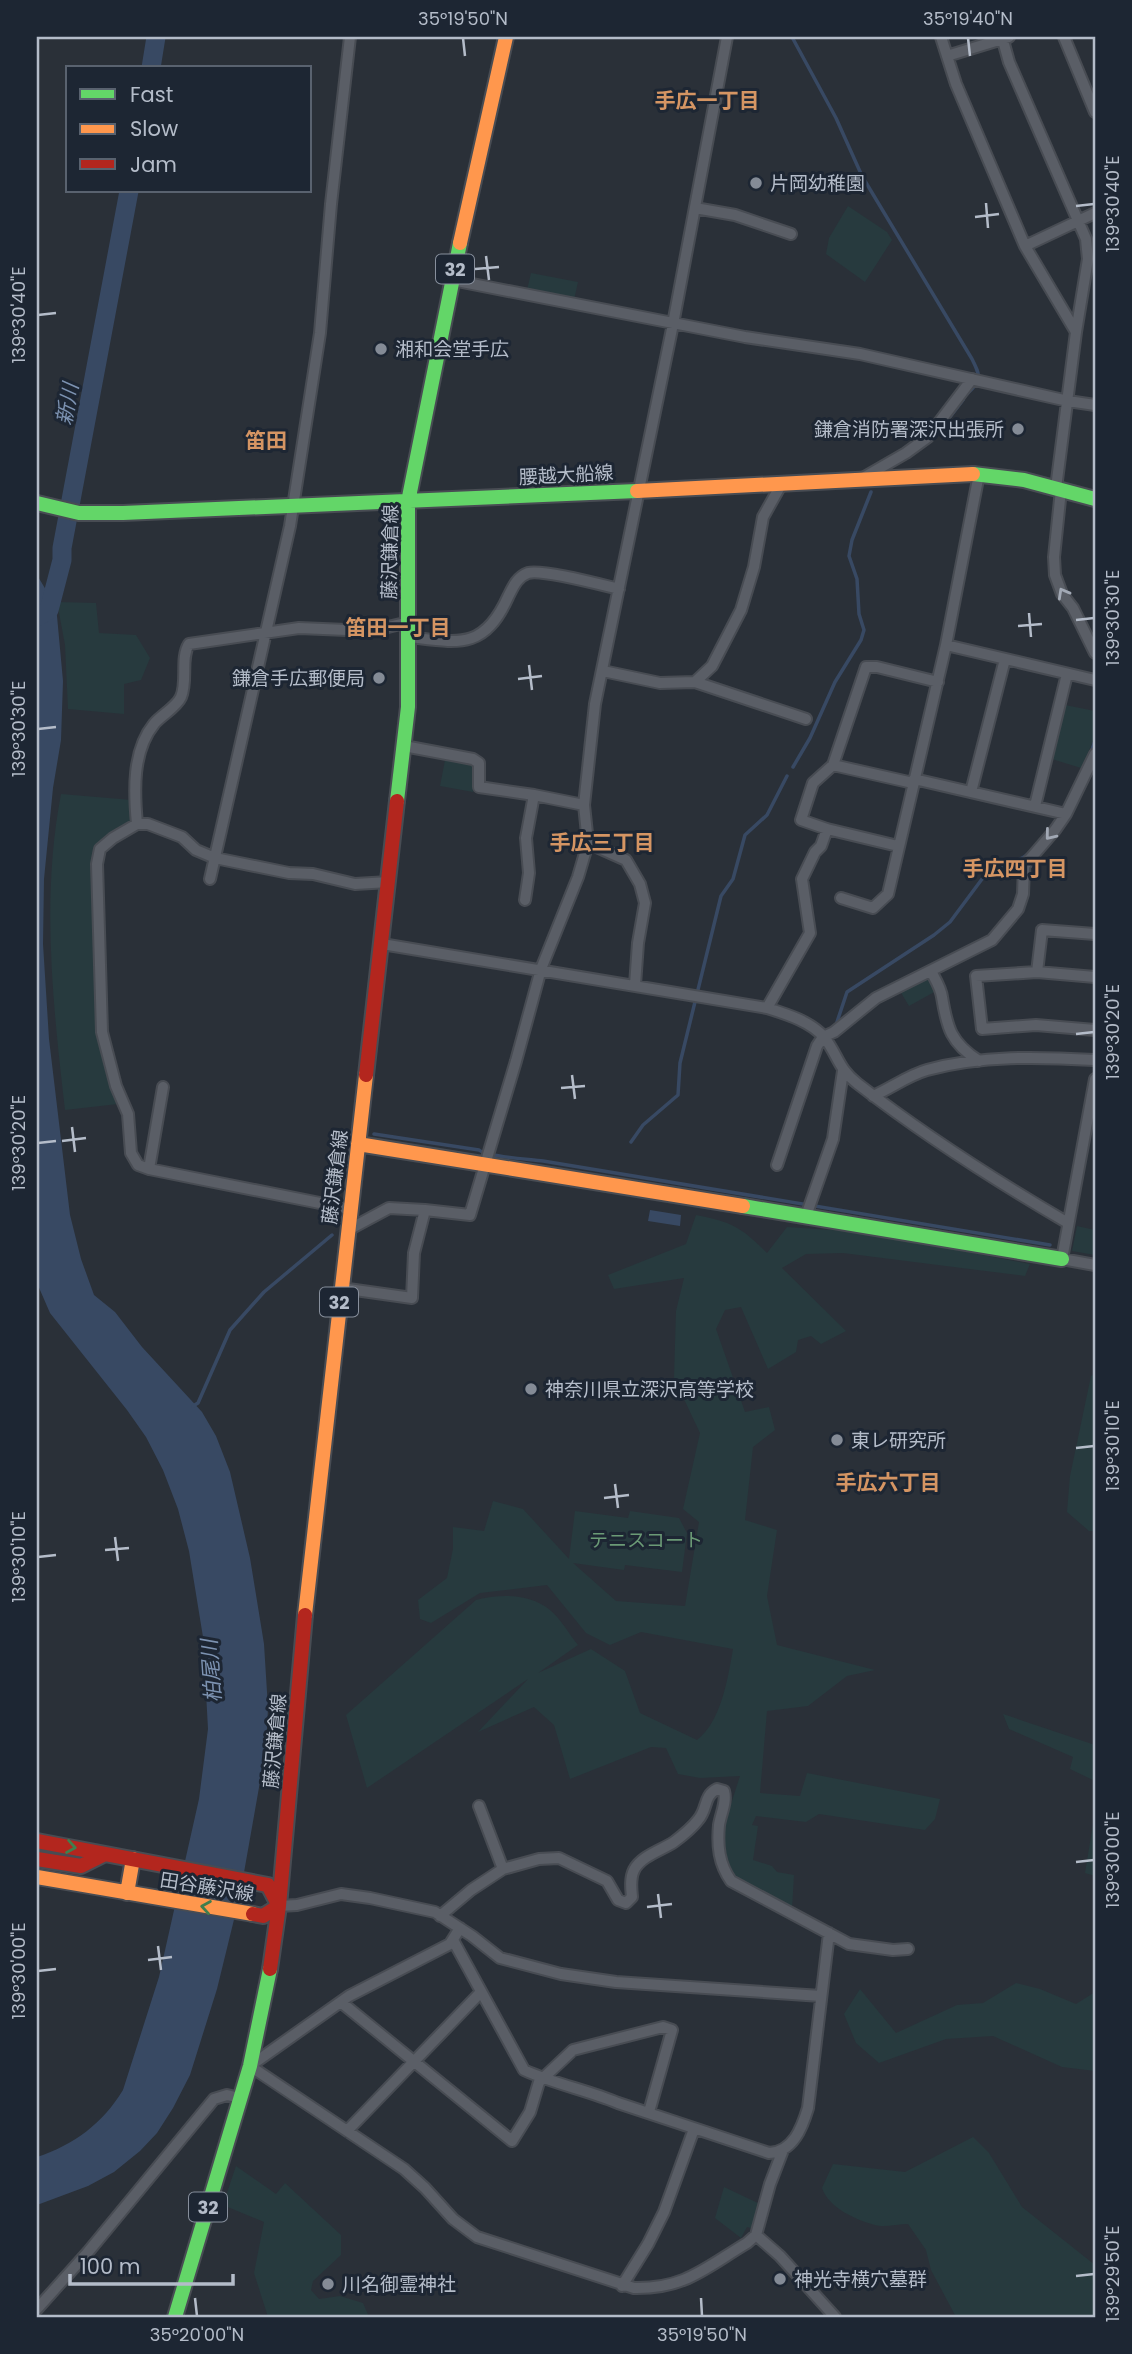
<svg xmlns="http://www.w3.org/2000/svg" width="1132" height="2354" viewBox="0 0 1132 2354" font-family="Poppins,'Noto Sans JP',sans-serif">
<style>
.green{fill:#273a3e}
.water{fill:#384963}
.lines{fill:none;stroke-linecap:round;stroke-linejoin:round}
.stream{stroke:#384963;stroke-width:3.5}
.river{stroke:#384963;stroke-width:19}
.street-casing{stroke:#484c53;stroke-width:14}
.fast-casing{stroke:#484c53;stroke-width:18}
.slow-casing{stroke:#484c53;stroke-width:18}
.jam-casing{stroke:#484c53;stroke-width:18}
.street{stroke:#5a5e66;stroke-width:10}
.fast{stroke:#63d668;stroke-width:14}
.slow{stroke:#ff974d;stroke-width:14}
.jam{stroke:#b3261e;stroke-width:14}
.oneway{stroke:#a2a9b5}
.oneway2{stroke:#407e4e}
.ticks{fill:none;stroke:#b4bcc9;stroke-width:2.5}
.poi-dot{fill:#848b96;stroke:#1d2633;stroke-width:2.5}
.labels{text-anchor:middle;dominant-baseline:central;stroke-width:6;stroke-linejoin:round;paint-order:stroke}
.shield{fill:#1d2633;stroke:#878f9c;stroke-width:2}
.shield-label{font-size:18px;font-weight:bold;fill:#b4bcc9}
.poi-label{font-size:19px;fill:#b4bcc9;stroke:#1d2633;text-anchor:start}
.street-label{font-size:19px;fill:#b4bcc9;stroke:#1d2633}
.park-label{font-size:19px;fill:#6b9a76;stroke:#1d2633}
.neighbourhood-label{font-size:21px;font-weight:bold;fill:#d59563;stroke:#1d2633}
.water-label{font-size:21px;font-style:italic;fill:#7c92b1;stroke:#1d2633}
.neatline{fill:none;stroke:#b4bcc9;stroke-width:2.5}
.ticks-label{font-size:18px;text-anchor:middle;fill:#b4bcc9}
</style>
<rect width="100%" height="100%" fill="#2a3038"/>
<path class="green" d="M848 206 887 232 892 240 865 282 826 254 829 238Z
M531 273 578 282 574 300 527 290Z
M57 602 96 603 99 633 136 635 150 658 141 680 124 684V714L68 709 65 645Z
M1065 705 1095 711V737L1081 768 1052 759Z
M446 755 474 763 476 773 473 792 440 786Z
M61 794 132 800C132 805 133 812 131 818 127 832 101 838 94 854L96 1018 101 1050 118 1104 65 1110C53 1006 41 898 61 794Z
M930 978 936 991 909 1006 900 991Z
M696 1215C732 1222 741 1227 767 1253L787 1227 862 1232 1030 1264 1025 1276 843 1253 806 1254 782 1268 846 1331 821 1344 811 1336 798 1340 796 1352 768 1369 741 1307 725 1310 716 1329 745 1412 769 1407 775 1430 753 1447 745 1520 777 1530 767 1596 777 1645 875 1670 847 1676 808 1706 767 1711 760 1793 800 1796 807 1773 940 1799 935 1819 925 1830 819 1814 806 1822 756 1816 752 1825 758 1826 753 1860 772 1866 777 1872 794 1875 792 1909 737 1879 727 1866 723 1829 740 1776 700 1778 678 1774 666 1748 651 1747 570 1779 554 1725 534 1707 478 1732 528 1679 367 1788 346 1715 476 1600C500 1594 529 1593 550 1610 561 1619 569 1634 578 1645L538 1673 591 1649 625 1671 640 1713 697 1740C721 1722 728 1678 733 1649L641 1632 610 1645 586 1633 547 1585 480 1593 431 1623 420 1619 418 1600 447 1578 453 1549V1527L484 1531 493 1501 523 1509 569 1559 575 1511 628 1518 630 1511 679 1518 687 1533 682 1572 625 1565 624 1570 573 1563 616 1601 685 1606 699 1522 683 1509 700 1433 674 1378 676 1311 684 1278 614 1289 608 1275 686 1244Z
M1077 1226 1095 1230V1255L1072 1251Z
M1095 1373V1531H1089L1067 1512 1070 1476 1091 1376Z
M1003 1714 1095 1745V1781L1070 1769 1073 1757 1009 1729Z
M1095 1812V1876L1085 1873Z
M1016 1983 1040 1989 1076 2004 1095 1992V2071L1062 2067 993 2036 946 2039 879 2063 856 2043 844 2014 860 1989 896 2033 957 2005 983 2003Z
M973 2137 989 2153 1022 2207 1095 2265V2317H956L931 2270 926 2250 908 2224C898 2224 884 2228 875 2225 856 2220 829 2208 822 2188L833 2164 905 2172Z
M236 2166 276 2194 285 2183 341 2235V2255L313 2281 311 2290 319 2299 340 2296 363 2303 369 2317H268L254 2273 264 2222 223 2205Z
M724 2187 760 2204 754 2229 747 2227 741 2238 715 2218Z"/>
<path class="water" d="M37 575 52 600 57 616 63 681 61 740 53 788 44 879 43 944 49 1039 70 1215 81 1259 94 1295 115 1312 142 1347 202 1412 216 1436 230 1472 250 1558 264 1644 268 1708 266 1748 240 1895 217 1989 190 2075 173 2108 157 2133 140 2151 114 2172 88 2186 37 2205V2157C74 2145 103 2123 123 2090L159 1977 199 1799 208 1729 203 1637 189 1551 178 1509 163 1470 146 1437 127 1410 50 1313 37 1283Z
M650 1210 681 1215 680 1226 648 1221Z"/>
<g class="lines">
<path class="stream" d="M792 37 836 118 862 176 972 359C981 377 982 380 967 394
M940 430 963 400
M1091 752 1095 741
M793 767 810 738 835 682 861 640 864 630 859 614 857 579 849 556 852 540 871 492
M836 1025 847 992 934 935 950 922 988 871C1001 862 1016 865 1028 854
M374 1134 479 1150C487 1157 529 1159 543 1161L1050 1245
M631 1142 643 1125 678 1095 680 1063 721 896 733 879 745 835 767 815 787 776
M193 1406 198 1403 230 1330 264 1292 332 1235"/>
<path class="river" d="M151 68 156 37
M37 617 49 610 62 560V548L129 191"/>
<defs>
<path id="street" d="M941 37 956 84 1025 246 1076 332 1056 488
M1002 37 1009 62 1086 239 1088 259 1076 332
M1064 37 1095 112
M947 56 1009 37
M695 208 735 215 791 234
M1025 246 1095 213
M452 280 745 337 860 354 1068 401 1095 405
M861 479 906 453 928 437 972 379
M1061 490 1054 557 1055 575 1062 594 1073 608 1095 653
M409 637C459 643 484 650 508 597 513 587 517 577 528 573 542 569 602 585 619 589
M946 645 1095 680
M603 671 660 683 695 682 806 719
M695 682 712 666 741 610 754 567 763 517 782 483
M404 746 473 759 479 763V787L534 795
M833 765 913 783
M914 779 1066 814
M971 792 1005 659
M1035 806 1067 674
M137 824C134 792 132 751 154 724 161 715 176 708 181 697 188 681 180 658 189 644L299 628 371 631 409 622
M588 843 626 860 640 884 645 903 638 943 635 985
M898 846 827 829 801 820 813 783 833 765 866 667H877L938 682
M210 879 290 526 320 333 331 204 350 37
M841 898 873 908 888 894 946 645 979 474
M525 900 529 873 526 838 534 795 584 805
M382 944 767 1008C786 1014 810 1021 824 1037 838 1055 838 1069 858 1084 924 1135 996 1181 1068 1223
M931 971C935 979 941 988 942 997 947 1028 951 1043 979 1061
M1037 972 1042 930 1095 934
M1095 977 1037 972 976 976 982 1029 1036 1025 1095 1030
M767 1008 810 933 802 879 815 852 821 846 827 829
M1095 1079 1062 1259 1095 1265
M873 1096C891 1088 909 1075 927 1070 981 1055 1040 1057 1095 1060
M777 1165 817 1046 823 1037 834 1032 876 998 992 940 1018 909 1023 894 1024 866 1055 830 1066 814 1095 754
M149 1169 163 1087
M350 1209 149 1169 138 1165 131 1153 128 1114 116 1086 102 1032 97 864 100 849 113 838 137 824H148L182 837 196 850 215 858 289 873 313 874 355 884 389 882
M806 1216 833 1139 843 1071
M348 1230 389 1208 425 1210
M341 1288 412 1298 414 1253 425 1210 470 1215 516 1061 541 969 578 877 588 843 584 805 595 704 673 324 727 37
M479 1806 503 1869
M279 1906 297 1905 341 1894 370 1898 435 1912 472 1936 500 1958 561 1974 616 1982 821 1996
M440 1916 471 1890 503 1869 539 1859 559 1858 607 1881 618 1900 626 1903 632 1897C631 1888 630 1878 634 1870 641 1856 662 1850 674 1842 682 1836 692 1828 698 1820 708 1809 703 1796 717 1789L724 1791C727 1802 721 1813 719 1825 717 1846 719 1864 731 1881L849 1944 893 1950 908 1949
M460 1928 450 1944 349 1996 250 2066 404 2169 425 2188 453 2219 477 2237 634 2288C685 2289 705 2268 747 2243L756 2235 770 2184 783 2150
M453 1940 524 2070C554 2084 587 2090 618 2103L769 2153C793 2152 802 2128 808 2108L829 1933
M342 2003 512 2141 530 2112 539 2082 573 2050 663 2027 672 2030 649 2112
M347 2131 480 1993
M756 2235 780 2256 835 2317
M622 2286 648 2244 664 2212 694 2129
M37 2309 88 2252 214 2099 227 2095 240 2098"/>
<path id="fast" d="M973 474 1024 480 1095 499
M37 503 79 513H123L637 491
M397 801 408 707V502L460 243
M743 1206 1062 1259
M175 2317 250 2066 270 1969"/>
<path id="slow" d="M460 243 506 37
M637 491 973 474
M358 1144 743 1206
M305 1615 366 1075
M37 1877 253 1914
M127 1893 133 1859"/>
<path id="jam" d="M366 1075 397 801
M37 1841 268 1885 279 1906 263 1916 253 1914
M37 1859 81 1866 105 1854
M270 1969 279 1906 305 1615"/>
</defs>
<use href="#street" class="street-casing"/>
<use href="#fast" class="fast-casing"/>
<use href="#slow" class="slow-casing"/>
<use href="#jam" class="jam-casing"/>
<use href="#street" class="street"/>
<use href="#fast" class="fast"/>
<use href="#slow" class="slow"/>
<use href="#jam" class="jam"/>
</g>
<defs><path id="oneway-chevron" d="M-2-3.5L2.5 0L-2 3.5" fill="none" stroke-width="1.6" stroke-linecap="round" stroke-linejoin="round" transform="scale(1.75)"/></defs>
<g class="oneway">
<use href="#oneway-chevron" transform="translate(1063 593) rotate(-119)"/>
<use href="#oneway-chevron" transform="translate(1050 835) rotate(129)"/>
</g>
<g class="oneway2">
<use href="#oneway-chevron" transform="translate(71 1847) rotate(10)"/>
<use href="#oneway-chevron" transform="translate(206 1907) rotate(-171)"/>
</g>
<path class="ticks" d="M463 38 465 56M968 38 970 56M986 203 988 228M1076 206 1094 204M975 217 999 214M486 256 489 280M475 269 499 267M38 315 56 313M1029 613 1031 637M1076 620 1094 618M1018 626 1042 624M529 665 532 690M518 679 542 676M38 729 56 727M1076 1034 1094 1032M572 1075 575 1099M561 1088 585 1086M72 1127 75 1152M62 1141 86 1138M38 1143 56 1141M1076 1448 1094 1446M615 1484 618 1508M604 1498 629 1495M115 1537 118 1561M105 1550 129 1548M38 1557 56 1555M1076 1862 1094 1860M658 1894 661 1918M647 1907 672 1904M158 1946 161 1970M148 1960 172 1957M38 1971 56 1969M1076 2276 1094 2274M195 2298 197 2316M701 2298 702 2316"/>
<g class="poi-dot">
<circle cx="756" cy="183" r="7"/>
<circle cx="381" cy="349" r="7"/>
<circle cx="1018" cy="429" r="7"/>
<circle cx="379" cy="678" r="7"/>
<circle cx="531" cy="1389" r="7"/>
<circle cx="837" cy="1440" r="7"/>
<circle cx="780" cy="2279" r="7"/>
<circle cx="328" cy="2284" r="7"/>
</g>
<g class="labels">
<g class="shield">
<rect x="436" y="254.5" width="38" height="29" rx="5"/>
<rect x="320" y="1287.5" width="38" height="29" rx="5"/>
<rect x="189" y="2192.5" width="38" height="29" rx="5"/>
</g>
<g class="shield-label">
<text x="455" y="269">32</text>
<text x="339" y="1302">32</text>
<text x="208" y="2207">32</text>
</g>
<g class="poi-label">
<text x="770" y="183">片岡幼稚園</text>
<text x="395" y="349">湘和会堂手広</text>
<text x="1004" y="429" text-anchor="end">鎌倉消防署深沢出張所</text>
<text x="365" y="678" text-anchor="end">鎌倉手広郵便局</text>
<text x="545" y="1389">神奈川県立深沢高等学校</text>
<text x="851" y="1440">東レ研究所</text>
<text x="794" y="2279">神光寺横穴墓群</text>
<text x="342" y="2284">川名御霊神社</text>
</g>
<g class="street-label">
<text transform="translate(566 475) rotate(-3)">腰越大船線</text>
<text transform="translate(390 552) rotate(-89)">藤沢鎌倉線</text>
<text transform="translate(335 1177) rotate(-83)">藤沢鎌倉線</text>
<text transform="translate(275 1741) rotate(-85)">藤沢鎌倉線</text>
<text transform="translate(207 1887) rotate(9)">田谷藤沢線</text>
</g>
<g class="park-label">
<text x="646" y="1540">テニスコート</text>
</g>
<g class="neighbourhood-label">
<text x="707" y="100">手広一丁目</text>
<text x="266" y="440">笛田</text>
<text x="398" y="627">笛田一丁目</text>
<text x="602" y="842">手広三丁目</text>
<text x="1015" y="868">手広四丁目</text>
<text x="888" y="1482">手広六丁目</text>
</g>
<g class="water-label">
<text transform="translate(67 404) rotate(-80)">新川</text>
<text transform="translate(211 1671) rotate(-94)">柏尾川</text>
</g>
</g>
<rect width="1132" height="2354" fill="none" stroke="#1d2633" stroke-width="77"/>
<rect x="66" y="66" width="245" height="126" fill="#1d2633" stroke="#59626f" stroke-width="2"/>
<rect x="80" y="89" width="35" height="10" fill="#63d668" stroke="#59626f" stroke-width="2"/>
<text x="130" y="102" font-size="21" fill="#b4bcc9">Fast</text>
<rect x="80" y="124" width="35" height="10" fill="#ff974d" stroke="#59626f" stroke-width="2"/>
<text x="130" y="136" font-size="21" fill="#b4bcc9">Slow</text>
<rect x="80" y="159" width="35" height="10" fill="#b3261e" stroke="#59626f" stroke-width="2"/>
<text x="130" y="172" font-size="21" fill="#b4bcc9">Jam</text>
<path d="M70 2274v10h163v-10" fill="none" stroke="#b4bcc9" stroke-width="3.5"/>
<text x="80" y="2274" font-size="21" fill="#b4bcc9" stroke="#1d2633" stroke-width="5" paint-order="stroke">100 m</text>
<rect x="38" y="38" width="1056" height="2278" class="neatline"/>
<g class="ticks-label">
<text x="463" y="25">35°19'50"N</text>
<text x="968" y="25">35°19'40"N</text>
<text transform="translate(1113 204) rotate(-90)" y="6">139°30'40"E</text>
<text transform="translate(19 315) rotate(-90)" y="6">139°30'40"E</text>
<text transform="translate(1113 618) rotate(-90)" y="6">139°30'30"E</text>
<text transform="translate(19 729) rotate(-90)" y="6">139°30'30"E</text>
<text transform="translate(1113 1032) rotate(-90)" y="6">139°30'20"E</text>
<text transform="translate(19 1143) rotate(-90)" y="6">139°30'20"E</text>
<text transform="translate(1113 1446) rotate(-90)" y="6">139°30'10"E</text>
<text transform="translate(19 1557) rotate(-90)" y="6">139°30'10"E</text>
<text transform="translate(1113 1860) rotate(-90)" y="6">139°30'00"E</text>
<text transform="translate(19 1971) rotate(-90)" y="6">139°30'00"E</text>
<text transform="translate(1113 2274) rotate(-90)" y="6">139°29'50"E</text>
<text x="197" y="2341">35°20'00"N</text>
<text x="702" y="2341">35°19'50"N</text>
</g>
</svg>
